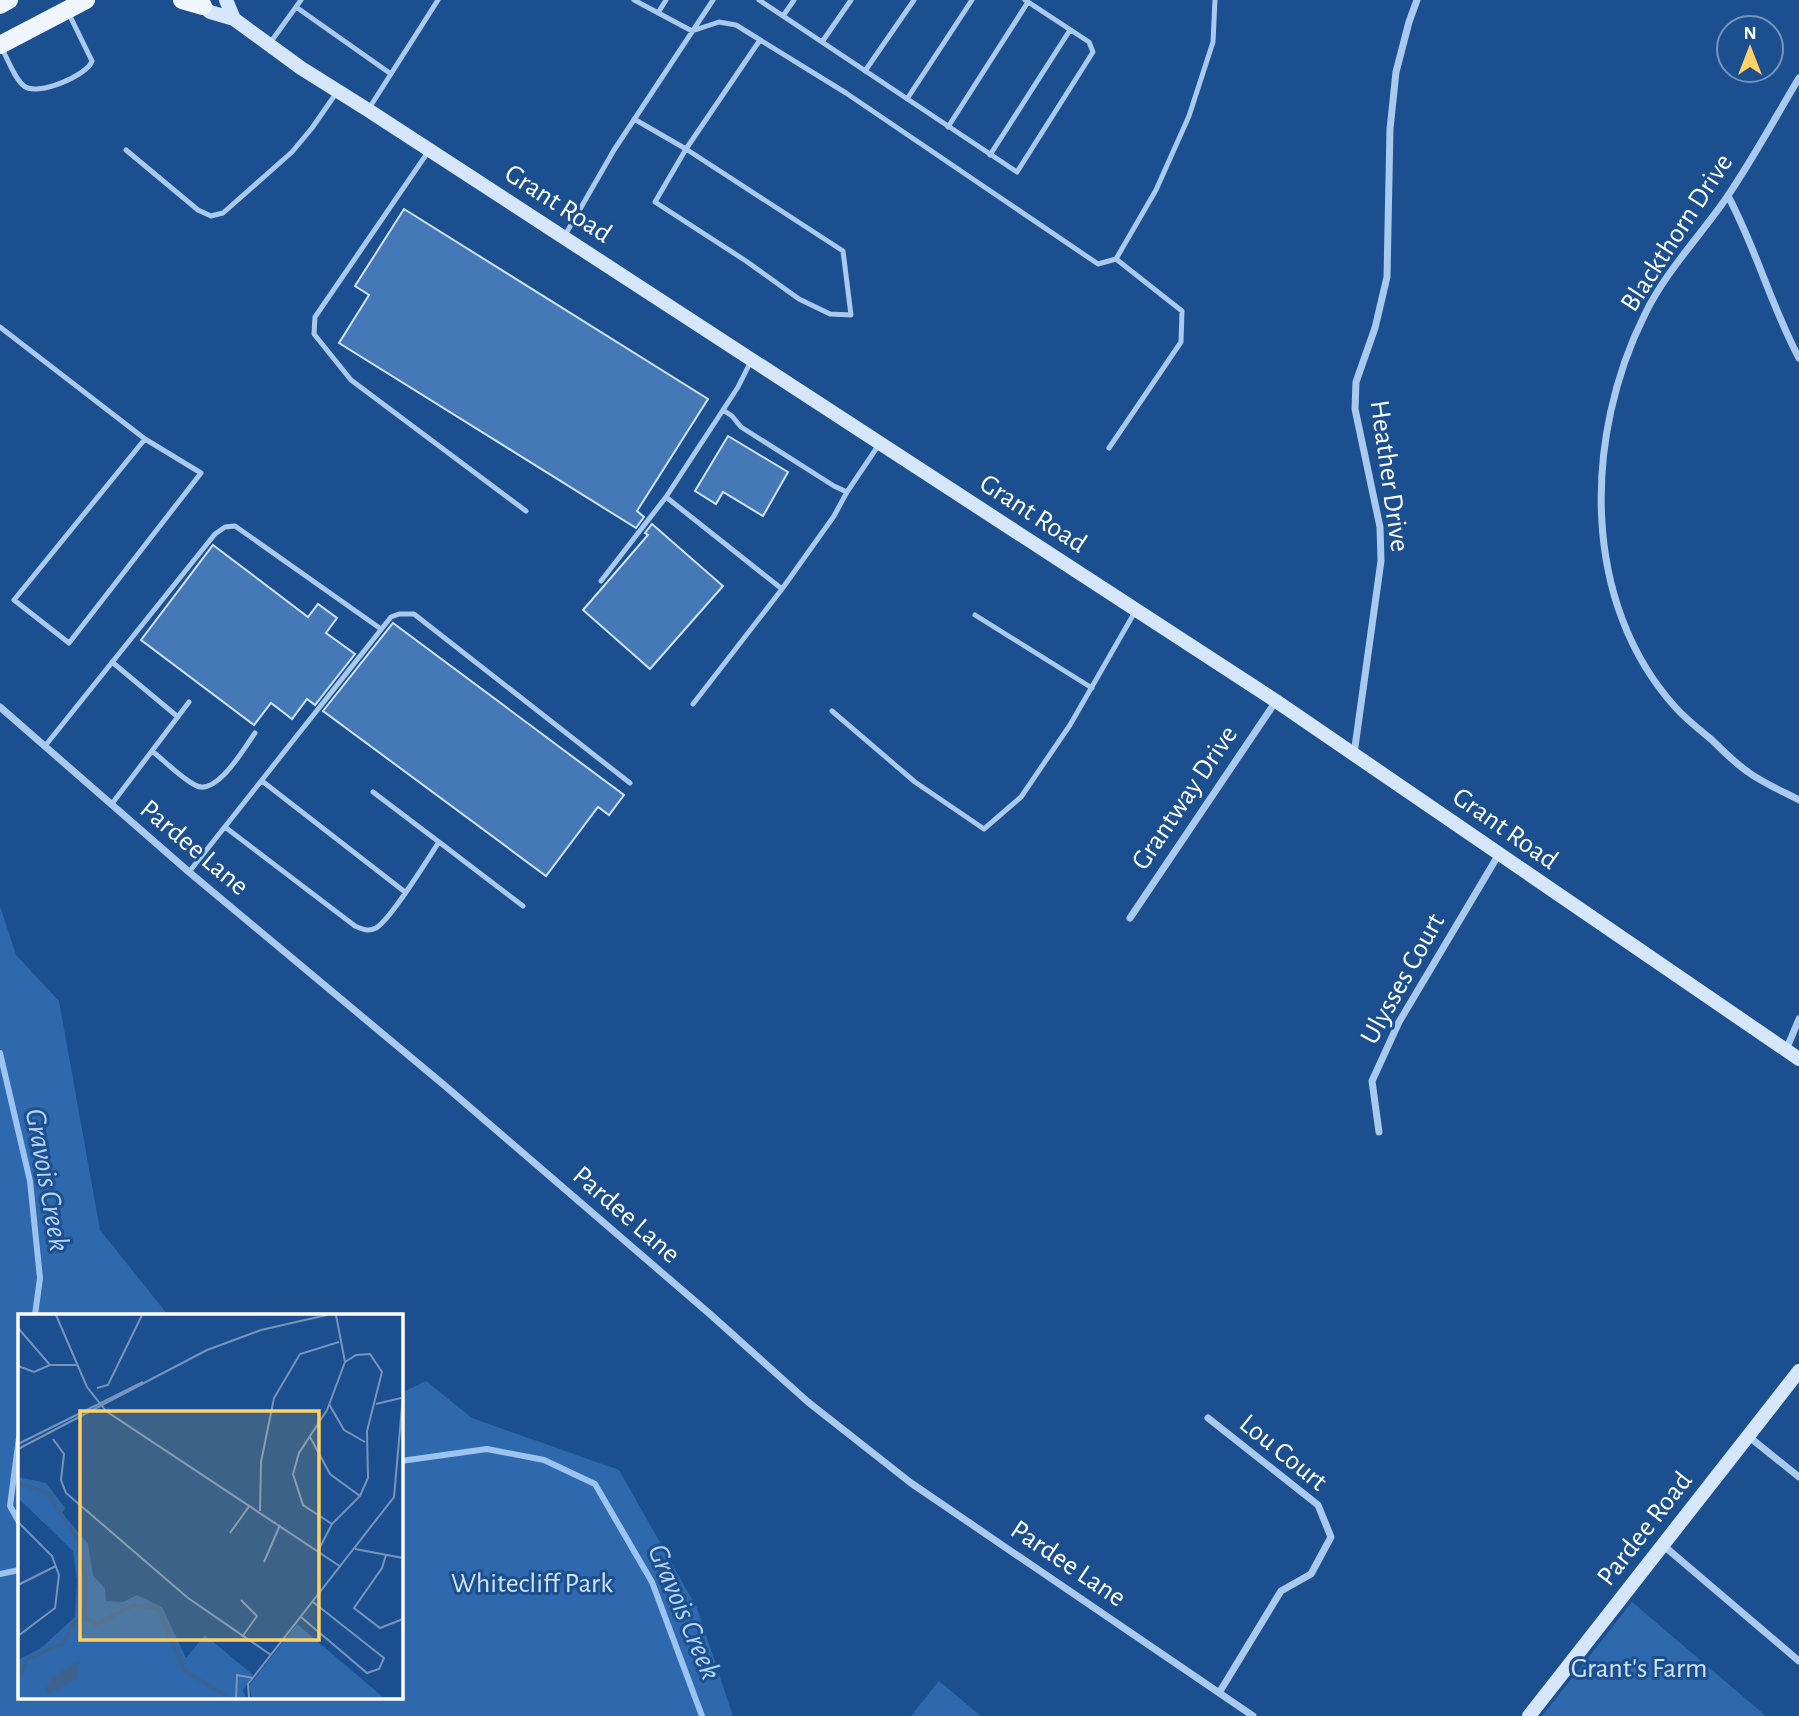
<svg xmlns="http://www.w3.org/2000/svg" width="1799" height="1716" viewBox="0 0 1799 1716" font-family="'Alegreya Sans',sans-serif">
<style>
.green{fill:#2e69ad}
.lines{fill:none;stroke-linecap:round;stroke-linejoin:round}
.stream{stroke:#9cc4f0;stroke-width:6}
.building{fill:#4478b7;stroke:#cfe3fa;stroke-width:2}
.lane{stroke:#a9c9ee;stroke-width:5}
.street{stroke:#a9c9ee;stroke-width:7}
.secondary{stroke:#d6e6fa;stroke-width:14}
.primary{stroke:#f0f6ff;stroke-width:18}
.labels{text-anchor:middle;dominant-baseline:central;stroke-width:6;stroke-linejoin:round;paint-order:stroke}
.street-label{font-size:28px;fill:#fff;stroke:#1b4f8f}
.park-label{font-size:28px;fill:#cfe3fa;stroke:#1b4f8f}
.water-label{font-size:30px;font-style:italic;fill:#b5d3f5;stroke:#1b4f8f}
.inset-river{fill:none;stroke:#3c6290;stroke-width:3.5}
.inset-road{fill:none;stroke:#7695bc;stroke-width:2}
.view{fill:#ffd166;fill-opacity:0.15;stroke:#ffd166;stroke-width:3.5}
.inset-edge{fill:none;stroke:#fff;stroke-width:3.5}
</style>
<rect width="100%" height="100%" fill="#1b4f8f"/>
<path class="green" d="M0 906 16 955 59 1001 100 1230 168 1315H19V1697H401V1393L426 1381 472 1418 619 1470 697 1608 733 1716H0Z
M1632 1602 1766 1716H1542Z
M939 1681 981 1716H911Z"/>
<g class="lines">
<path class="stream" d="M0 1053 30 1181 40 1278 35 1315
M19 1438 10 1506 19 1522
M401 1461 487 1449 544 1460 595 1484 652 1582 702 1716
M0 1574 19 1570"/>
</g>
<path class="building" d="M404 209 708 399 637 511 644 517 636 528 339 343 369 295 355 286Z
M728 436 788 472 763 516 723 492 716 504 695 491Z
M652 524 723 586 650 669 583 610 648 535 645 533Z
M213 545 308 617 318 604 337 618 326 633 355 654 315 705 307 699 292 719 271 703 254 725 141 640Z
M393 623 624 795 609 815 598 807 546 876 323 711Z"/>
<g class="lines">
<path class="lane" d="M634 0 692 31 719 22 736 25 846 93 1098 264 1116 259
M759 0 1017 172 1093 52 1089 42 1025 0
M296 7 391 74
M658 13 666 0
M783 16 794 0
M822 42 851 0
M270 43 301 0
M1 47C8 59 14 78 24 86 37 97 88 75 92 61L68 12
M865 71 914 0
M907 99 972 0
M368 110 438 0
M634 119 686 149 760 40
M948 127 1028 2
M686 149 843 251 851 315 830 314 799 299 746 261 655 202Z
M126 150 198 210 211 216 223 213 292 152 312 128 337 92
M428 152 315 317 314 334 351 380 526 511
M990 155 1070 30
M564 237 614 150 713 0
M0 327 145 439 201 473 69 643 14 600 145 439
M750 363 738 387 723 410 732 416 741 427 834 486 847 492 880 443
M1109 448 1181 342 1182 311 1116 259 1156 190 1189 116 1213 42 1215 0
M666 497 782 589 693 704
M601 581 666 497 723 410
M782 589 834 516 847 492
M975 615 1092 688
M112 662 178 717
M832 711 915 782 984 829 1021 797 1070 725 1136 610
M45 746 215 534 225 527 235 526 381 629
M152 751C166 762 180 777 195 785 216 798 244 748 255 733
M262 781 405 892
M373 792 439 842
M111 805 189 702
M225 827 355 926C362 929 368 932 376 928 391 919 427 860 439 842L523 906
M189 872 391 617 399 614H414L630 783"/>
<path class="street" d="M1799 78C1775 118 1753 159 1727 197 1701 235 1666 271 1645 314 1584 436 1580 602 1676 708 1687 720 1700 730 1712 740 1723 751 1735 763 1748 772 1763 783 1782 791 1799 800
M1728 196C1756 248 1771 306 1799 358
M0 707 189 872 444 1085 711 1315 808 1402 911 1483 1253 1716
M1354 754 1381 561 1380 527 1355 409 1356 382 1375 328 1387 277 1390 129 1396 72 1409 22 1417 0
M1130 918 1276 701
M1786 1050 1799 1019
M1379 1132 1372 1081 1399 1022 1499 854
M1208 1418 1318 1505 1331 1537 1311 1574 1281 1591 1219 1693
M1748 1436 1799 1477
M1664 1546 1799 1661"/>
<path class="secondary" d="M226 0 234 19
M197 1 210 12 234 19 301 68 368 110 1276 701 1799 1059
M1529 1716 1799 1371"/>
<path class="primary" d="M182 0 203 6
M0 5 9 0
M0 45 86 0"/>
</g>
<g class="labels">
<g class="street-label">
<text transform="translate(558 204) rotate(33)">Grant Road</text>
<text transform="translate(1677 233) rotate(-57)">Blackthorn Drive</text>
<text transform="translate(1389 476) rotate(82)">Heather Drive</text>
<text transform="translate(1033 514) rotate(33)">Grant Road</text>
<text transform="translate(1185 798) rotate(-56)">Grantway Drive</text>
<text transform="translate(1505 829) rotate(35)">Grant Road</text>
<text transform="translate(194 848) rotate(40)">Pardee Lane</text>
<text transform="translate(1403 979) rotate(-61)">Ulysses Court</text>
<text transform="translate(626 1215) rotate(41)">Pardee Lane</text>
<text transform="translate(1283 1453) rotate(39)">Lou Court</text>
<text transform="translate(1645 1529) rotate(-52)">Pardee Road</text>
<text transform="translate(1068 1564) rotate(34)">Pardee Lane</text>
</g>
<g class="park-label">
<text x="532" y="1584">Whitecliff Park</text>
<text x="1639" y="1669">Grant's Farm</text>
</g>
<g class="water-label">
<text transform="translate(47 1180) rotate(80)">Gravois Creek</text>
<text transform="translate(684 1612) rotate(67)">Gravois Creek</text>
</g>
</g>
<g transform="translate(18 1314)">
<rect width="385" height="385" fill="#1b4f8f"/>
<path d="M0 163 28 169 47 194 44 199 70 230 75 261 87 275 88 287 105 288 119 281 144 293 168 344 187 321 235 361 225 376 228 384H0V346L23 334 57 303 59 266 55 237 0 184ZM279 310 366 384H234L231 372Z" fill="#2e69ad"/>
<path d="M61 347 59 364 30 381 26 377 35 362Z" fill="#3c6290"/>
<path class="inset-river" d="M0 169 30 179 60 226 68 267 66 303 78 310 116 291 141 295 166 356 211 384M0 366 9 345 44 330 57 308 69 305"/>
<path class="inset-road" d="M38 1 69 73 88 97 323 253M0 14 32 51H59M0 52 16 58 32 51M79 74 90 71 124 1M311 90 326 116 347 128M358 90 383 84M292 123 312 160 342 182M35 125 46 140 43 166 48 179 170 284 253 341M0 130 125 68M0 135 189 36 243 16 309 1M242 197 243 148 256 84 282 40 321 28M0 208 34 242 41 261 37 294 0 322M314 210 285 191 275 160 281 139 309 96 327 48 318 1M212 219 232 191M337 235 385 244M300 237 314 210 342 182 350 164 349 117 364 58 352 40 338 41 327 48M368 241 364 254 336 294 362 314 385 305M246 248 262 211M0 271 38 252M223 286 239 302 224 323M283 303 349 359 361 355 366 344 295 288M218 384 219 361 235 364M231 384 230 370 376 183 385 81"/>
<path class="view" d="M62 97H301V326H62Z"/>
<rect width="385" height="385" class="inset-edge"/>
</g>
<g transform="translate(1750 49)"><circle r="33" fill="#1b4f8f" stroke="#7695bc" stroke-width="2"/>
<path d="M0-5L12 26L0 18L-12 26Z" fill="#ffd166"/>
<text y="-10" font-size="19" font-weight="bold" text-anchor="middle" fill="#ffffff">N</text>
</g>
</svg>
